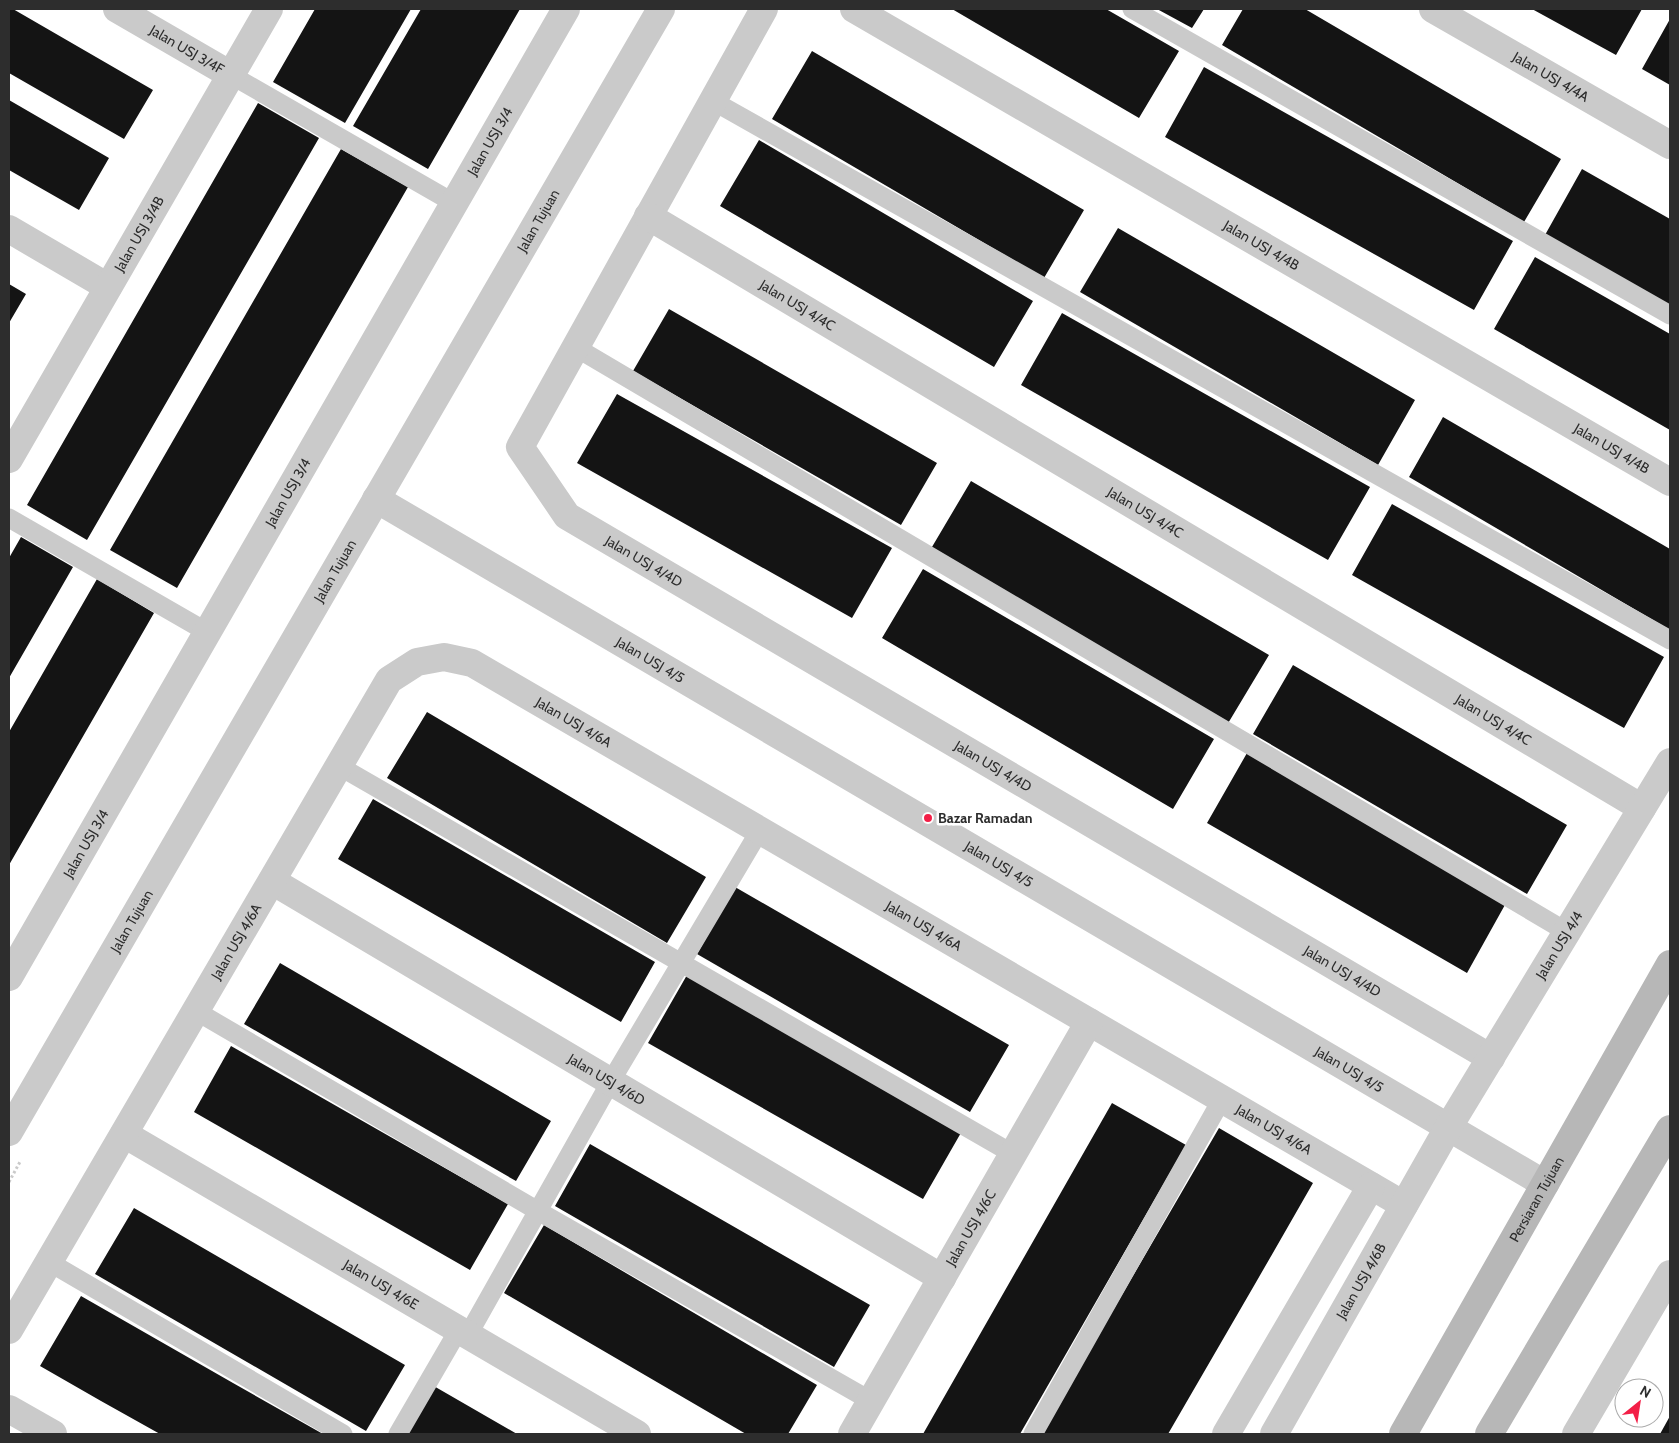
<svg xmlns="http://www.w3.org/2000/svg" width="1679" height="1443" viewBox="0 0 1679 1443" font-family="Cabin,sans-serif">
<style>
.building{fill:#141414}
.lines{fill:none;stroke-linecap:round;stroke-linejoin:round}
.path{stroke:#cacaca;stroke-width:3;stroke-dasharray:2.5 2.5;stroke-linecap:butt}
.service{stroke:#cacaca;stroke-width:19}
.minor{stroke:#cacaca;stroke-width:28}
.tertiary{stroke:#cacaca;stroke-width:28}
.secondary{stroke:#b7b7b7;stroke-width:28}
.poi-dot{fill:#f31f47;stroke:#fff;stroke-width:2}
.labels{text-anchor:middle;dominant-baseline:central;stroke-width:5;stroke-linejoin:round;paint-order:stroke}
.street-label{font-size:14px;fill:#2d2d2d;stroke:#fff}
.poi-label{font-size:14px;font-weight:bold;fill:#2d2d2d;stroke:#fff;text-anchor:start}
</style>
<rect width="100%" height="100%" fill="#fff"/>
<path class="building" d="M9 9H13L153 90 124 139 9 73Z
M315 9H411L345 123 273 82Z
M421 9H520L428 169 353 126Z
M952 9H1106L1179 51 1139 118Z
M1157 9H1204L1192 28Z
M1243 9H1305L1561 159 1524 222 1222 45Z
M1532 9H1642L1616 55Z
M1670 19V85L1642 69Z
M812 51 1084 210 1044 278 772 119Z
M1204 67 1513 241 1474 310 1165 137Z
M9 100 109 158 79 210 9 170Z
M258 103 319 138 87 540 27 505Z
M759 140 1033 301 994 367 720 206Z
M341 149 408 187 177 588 110 550Z
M1582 169 1670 219V306L1545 235Z
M1118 228 1415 400 1378 465 1080 292Z
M1535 257 1670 334V430L1494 329Z
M9 284 26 294 9 323Z
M669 309 937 463 901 525 633 371Z
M1062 313 1370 487 1328 560 1021 385Z
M617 394 892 548 852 618 577 463Z
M1443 417 1670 549V630L1409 477Z
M971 481 1269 655 1227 725 929 552Z
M1392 504 1664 657 1624 728 1352 575Z
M21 537 73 567 9 678V558Z
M923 569 1214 739 1173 809 882 638Z
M97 579 154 613 9 865V732Z
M1293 665 1567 825 1527 894 1253 734Z
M427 712 706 877 667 943 387 778Z
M1247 753 1506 903 1467 973 1207 823Z
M373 799 655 962 621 1022 338 859Z
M735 887 1009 1045 970 1112 697 954Z
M280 963 551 1121 516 1181 244 1024Z
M687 975 962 1131 923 1199 648 1043Z
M231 1046 508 1204 470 1270 194 1112Z
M1112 1103 1186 1145 1132 1239 1020 1434H923Z
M1219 1128 1313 1183 1255 1284 1168 1434H1041Z
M590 1144 870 1305 834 1367 555 1206Z
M134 1208 405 1365 366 1431 95 1274Z
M544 1225 817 1385 788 1434H746L504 1293Z
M81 1296 233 1383 323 1434H160L101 1401 40 1366Z
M432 1385 517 1434H403Z
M1670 1416V1434H1660Z"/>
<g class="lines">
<path class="path" d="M9 1182 21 1160"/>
<path class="service" d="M1132 9 1670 315
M231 75 454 203
M713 101 1670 640
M575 347 1567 932
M9 518 207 632
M339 766 1013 1154
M196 1011 538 1211 871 1401
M49 1262 343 1434
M468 1335 611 1081 760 830
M398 1434 459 1329
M1033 1434 1222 1099"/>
<g class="minor">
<path id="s1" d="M117 9 231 75"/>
<path id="s2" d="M764 9 520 447 567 516 1491 1058"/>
<path id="s3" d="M854 9 1670 482"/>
<path id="s4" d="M1433 9 1670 145"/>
<path id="s5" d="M648 216 1642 808"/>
<path d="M9 229 108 287"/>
<path id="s6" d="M9 459 269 9"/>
<path id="s7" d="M376 499 1545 1184"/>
<path id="s8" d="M272 881 942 1278"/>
<path id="s9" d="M9 977 566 9"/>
<path id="s10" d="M124 1134 637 1434"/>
<path id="s11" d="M9 1330 389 680 417 662 444 657 472 663 1404 1205"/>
<path d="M9 1409 53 1434"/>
<path id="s12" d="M852 1434 1089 1022"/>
<path d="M1226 1434 1371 1186"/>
<path id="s13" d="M1274 1434 1448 1128 1670 762"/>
<path d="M1576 1434 1670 1274"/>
</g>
<path class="tertiary" id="s14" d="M9 1132 661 9"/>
<g class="secondary">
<path id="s15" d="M1403 1434 1670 964"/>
<path d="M1489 1434 1670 1129"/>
</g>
</g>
<circle class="poi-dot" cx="928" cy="818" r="5"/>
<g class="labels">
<g class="street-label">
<text stroke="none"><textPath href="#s1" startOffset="81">Jalan USJ 3/4F</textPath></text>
<text stroke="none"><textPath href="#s4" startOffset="136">Jalan USJ 4/4A</textPath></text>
<text stroke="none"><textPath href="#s9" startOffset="964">Jalan USJ 3/4</textPath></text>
<text stroke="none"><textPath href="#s14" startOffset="1054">Jalan Tujuan</textPath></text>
<text stroke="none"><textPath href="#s6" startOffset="260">Jalan USJ 3/4B</textPath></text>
<text stroke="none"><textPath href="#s3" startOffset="471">Jalan USJ 4/4B</textPath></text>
<text stroke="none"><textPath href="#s5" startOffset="174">Jalan USJ 4/4C</textPath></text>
<text stroke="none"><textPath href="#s3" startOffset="876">Jalan USJ 4/4B</textPath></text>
<text stroke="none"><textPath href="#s9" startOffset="559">Jalan USJ 3/4</textPath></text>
<text stroke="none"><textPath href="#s5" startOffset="579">Jalan USJ 4/4C</textPath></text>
<text stroke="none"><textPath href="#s2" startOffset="674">Jalan USJ 4/4D</textPath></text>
<text stroke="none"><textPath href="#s14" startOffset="649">Jalan Tujuan</textPath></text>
<text stroke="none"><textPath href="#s7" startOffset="318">Jalan USJ 4/5</textPath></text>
<text stroke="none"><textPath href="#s5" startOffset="984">Jalan USJ 4/4C</textPath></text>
<text stroke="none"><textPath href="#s11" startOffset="960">Jalan USJ 4/6A</textPath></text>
<text stroke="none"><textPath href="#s2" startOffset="1079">Jalan USJ 4/4D</textPath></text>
<text stroke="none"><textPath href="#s9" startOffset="154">Jalan USJ 3/4</textPath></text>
<text stroke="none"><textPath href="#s7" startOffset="722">Jalan USJ 4/5</textPath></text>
<text stroke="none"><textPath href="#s14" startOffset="244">Jalan Tujuan</textPath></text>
<text stroke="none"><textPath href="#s11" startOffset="1365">Jalan USJ 4/6A</textPath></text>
<text stroke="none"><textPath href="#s11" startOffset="450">Jalan USJ 4/6A</textPath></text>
<text stroke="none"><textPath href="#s13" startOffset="566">Jalan USJ 4/4</textPath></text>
<text stroke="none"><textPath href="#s2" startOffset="1484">Jalan USJ 4/4D</textPath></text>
<text stroke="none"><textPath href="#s7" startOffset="1128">Jalan USJ 4/5</textPath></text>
<text stroke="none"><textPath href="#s8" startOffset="389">Jalan USJ 4/6D</textPath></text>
<text stroke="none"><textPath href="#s11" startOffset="1770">Jalan USJ 4/6A</textPath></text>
<text stroke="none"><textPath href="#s15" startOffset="270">Persiaran Tujuan</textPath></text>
<text stroke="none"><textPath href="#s12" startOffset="238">Jalan USJ 4/6C</textPath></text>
<text stroke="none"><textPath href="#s13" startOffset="176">Jalan USJ 4/6B</textPath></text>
<text stroke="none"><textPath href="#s10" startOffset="298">Jalan USJ 4/6E</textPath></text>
</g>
<g class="poi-label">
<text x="938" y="818">Bazar Ramadan</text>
</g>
</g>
<rect width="1679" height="1443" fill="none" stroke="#2d2d2d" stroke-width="20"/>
<g transform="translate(1639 1403) rotate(30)"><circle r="24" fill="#ffffff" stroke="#ababab"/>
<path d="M0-4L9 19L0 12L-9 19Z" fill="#f31f47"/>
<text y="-8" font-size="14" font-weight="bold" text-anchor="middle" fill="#2d2d2d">N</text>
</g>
</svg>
